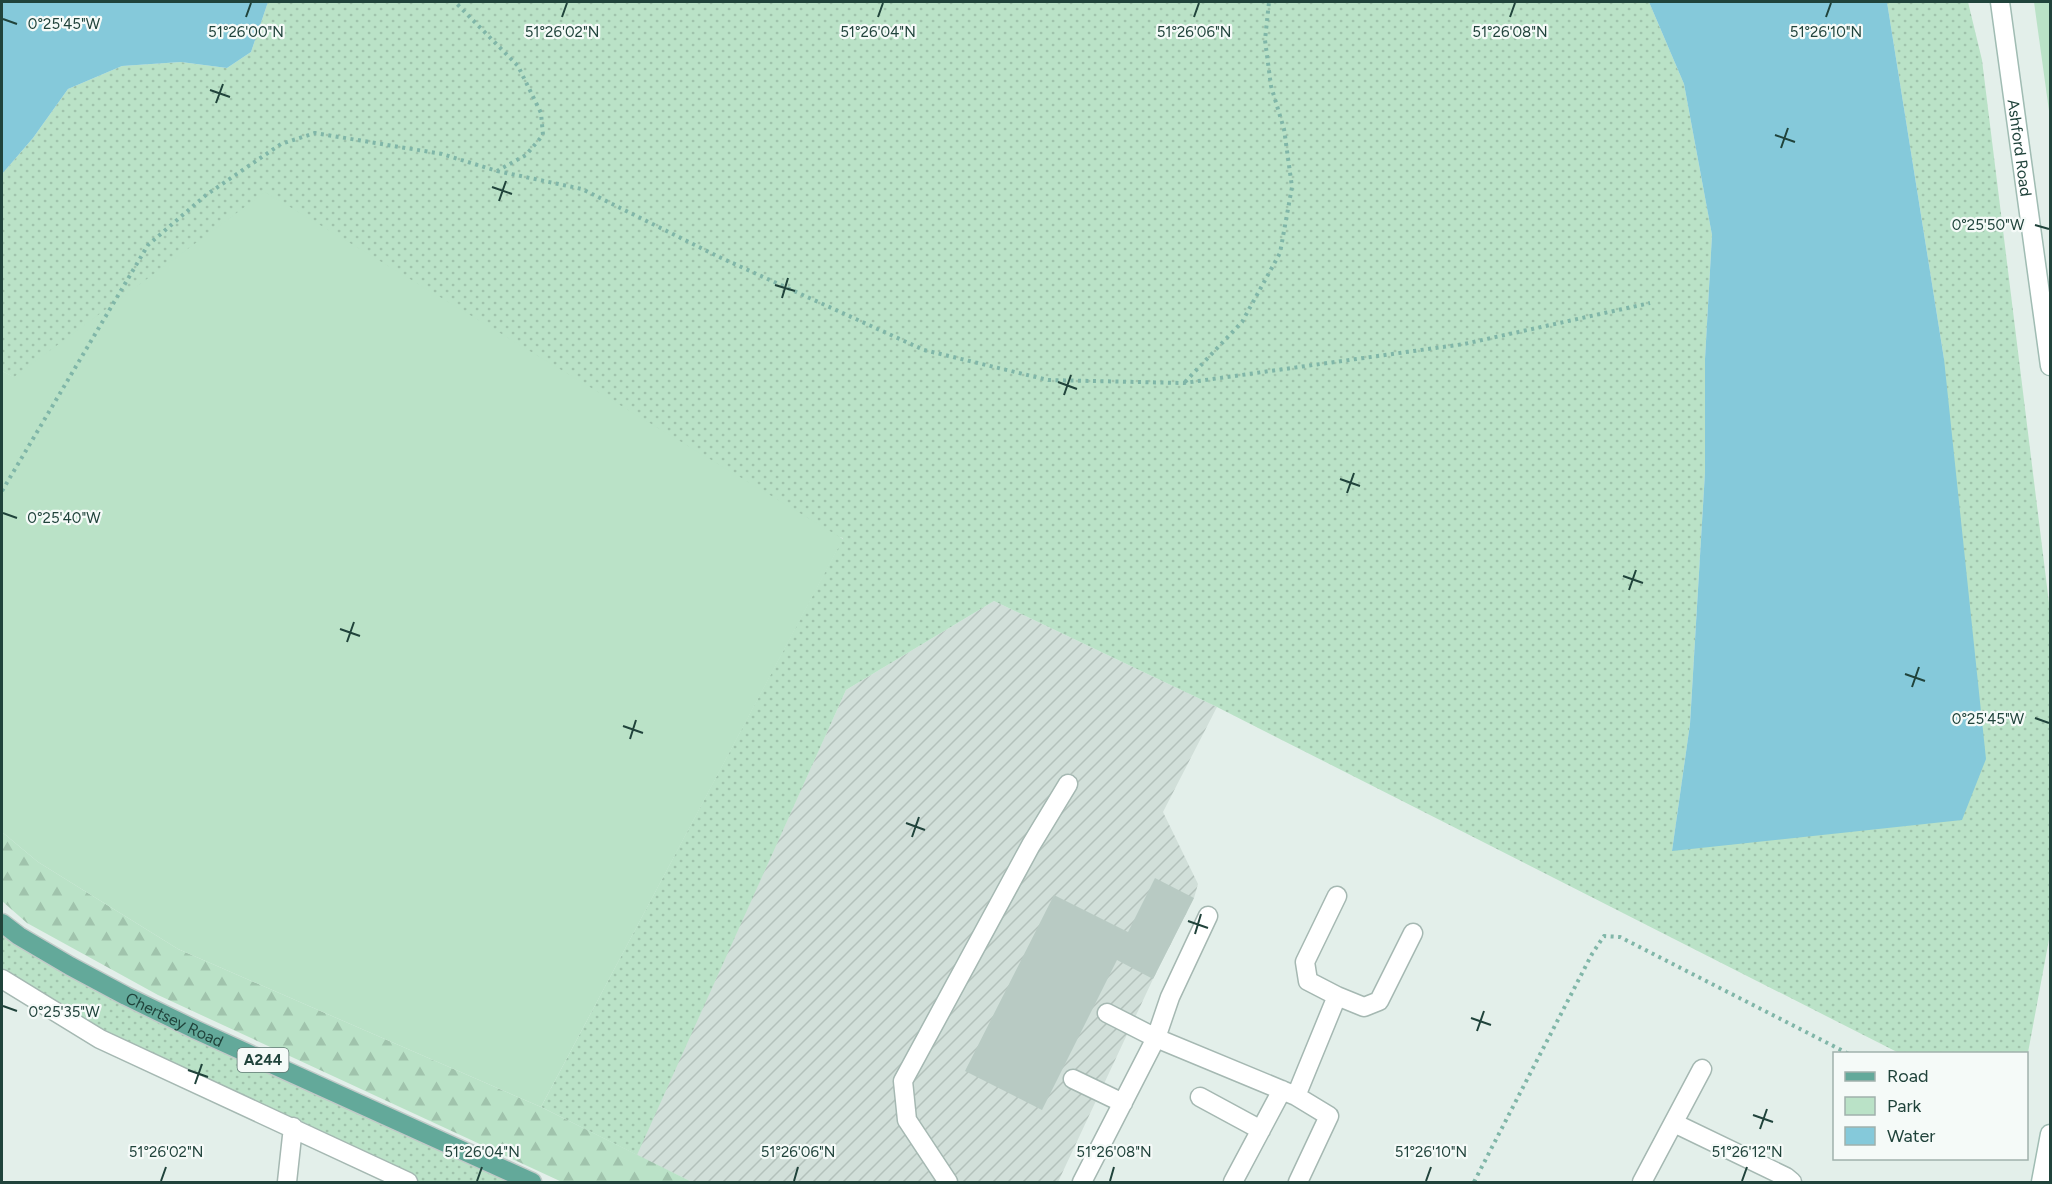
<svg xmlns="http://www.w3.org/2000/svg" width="2052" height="1184" viewBox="0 0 2052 1184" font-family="Figtree,sans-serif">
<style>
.industrial{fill:url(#industrial-furrows)}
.grass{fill:url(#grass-dots)}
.forest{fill:url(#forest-firs)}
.green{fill:#bae2c7}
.water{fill:#85c9da}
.building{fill:#b8cac3}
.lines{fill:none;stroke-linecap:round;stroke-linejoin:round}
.service-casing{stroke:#a5b8b2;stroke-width:21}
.minor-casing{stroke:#a5b8b2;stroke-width:21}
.secondary-casing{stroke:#a0bcb3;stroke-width:21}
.primary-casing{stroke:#c1cac8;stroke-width:21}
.path{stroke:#80b6a8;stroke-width:4;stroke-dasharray:3 4.5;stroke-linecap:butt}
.service{stroke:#fff;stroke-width:18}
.minor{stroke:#fff;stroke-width:18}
.secondary{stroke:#fff;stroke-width:18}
.primary{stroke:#63a99a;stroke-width:18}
.ticks{fill:none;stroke:#20433b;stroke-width:2}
.labels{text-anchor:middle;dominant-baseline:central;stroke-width:4.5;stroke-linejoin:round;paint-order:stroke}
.shield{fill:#f5faf8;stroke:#607a74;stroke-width:1.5}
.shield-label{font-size:15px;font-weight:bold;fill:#20433b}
.street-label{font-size:16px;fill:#20433b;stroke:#f5faf8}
.ticks-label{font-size:15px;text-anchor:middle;fill:#20433b;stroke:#f5faf8;stroke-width:4.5;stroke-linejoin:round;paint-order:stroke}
</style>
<defs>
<pattern id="industrial-furrows" width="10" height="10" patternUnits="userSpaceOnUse" patternTransform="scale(1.5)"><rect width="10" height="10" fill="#d1dfd9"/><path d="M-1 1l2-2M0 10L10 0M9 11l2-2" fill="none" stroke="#b3c1bb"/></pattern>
<pattern id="grass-dots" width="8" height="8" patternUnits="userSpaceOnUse" patternTransform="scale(1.5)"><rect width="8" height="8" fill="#bae2c7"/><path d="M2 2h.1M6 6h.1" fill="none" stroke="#a0c3ac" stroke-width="1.8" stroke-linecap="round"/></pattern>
<pattern id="forest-firs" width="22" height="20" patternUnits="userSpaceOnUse" patternTransform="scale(1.5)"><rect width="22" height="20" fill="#bae2c7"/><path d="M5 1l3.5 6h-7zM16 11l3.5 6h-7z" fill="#a0c3ac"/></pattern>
</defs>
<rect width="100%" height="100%" fill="#e3efea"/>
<path class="industrial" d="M994 601 1217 707 1163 812 1198 884 1194 898 1153 979 1058 1182H692L636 1155 846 690Z"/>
<path class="grass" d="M268 2H1649L1684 84 1712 235 1705 359V472L1690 724 1672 851 1944 359 1887 2H1968L1982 60 2050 611V934L2027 1058 2026 1054 1899 1053 1217 707 994 601 846 690 637 1155 541 1107 843 538 13 377 2 371V174L33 138 68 89 122 66 181 62 227 68 251 52Z
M2 923 515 1182H408L293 1127 2 979Z"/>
<path class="forest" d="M2 832 38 862 178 949 541 1107 692 1182H562L158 995 27 923 2 901Z"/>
<path class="green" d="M2034 2H2050V118Z
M265 192 843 539 541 1107 178 949 38 862 2 832V371L14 377Z"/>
<path class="water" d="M2 2H268L251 52 227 68 181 62 122 66 68 89 33 138 2 174Z
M1649 2H1887L1944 359 1986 759 1962 820 1672 851 1690 724 1705 472V359L1712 235 1684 84Z"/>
<path class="building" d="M1155 878 1194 898 1153 979 1117 960 1042 1110 965 1071 1054 895 1128 932Z"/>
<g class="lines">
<defs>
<path id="service" d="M1337 896 1305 962 1308 981 1337 996
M1107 1013 1156 1038 1170 997 1208 916
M1073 1079 1123 1103
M1296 1096 1337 996 1364 1007 1379 1001 1413 933
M1200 1097 1261 1130
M948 1182 907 1120 903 1081 1031 845 1068 784
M1082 1182 1156 1038 1296 1096 1329 1116 1298 1182
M1233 1182 1282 1090"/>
<path id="minor" d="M2 979 100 1039 408 1182
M1674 1123 1786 1177 1792 1182
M287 1182 293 1127
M1642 1182 1702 1069"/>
<g id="secondary">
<path id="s1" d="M2000 2 2050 366"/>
<path d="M2041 1182 2050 1134"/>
</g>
<g id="primary">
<path id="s2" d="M2 923 19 936 70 966 126 996 194 1029 532 1182"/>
</g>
</defs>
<use href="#service" class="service-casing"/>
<use href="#minor" class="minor-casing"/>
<use href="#secondary" class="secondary-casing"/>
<use href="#primary" class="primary-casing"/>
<path class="path" d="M497 171 582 189 717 256 924 350 1048 380 1184 383 1464 344 1650 303
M1185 382 1242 322 1280 253 1292 187 1284 129 1271 86 1265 40 1269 2
M2 491 148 245 206 195 281 144 315 133 442 154 497 171 526 155 543 135 541 113 518 66 455 2
M1474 1182 1592 954 1604 936 1620 937 1849 1054"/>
<use href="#service" class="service"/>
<use href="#minor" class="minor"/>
<use href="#secondary" class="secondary"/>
<use href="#primary" class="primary"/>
</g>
<path class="ticks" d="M246 17 251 3M562 17 567 3M878 17 883 3M1194 17 1199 3M1510 17 1515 3M1826 17 1831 3M3 19 17 24M210 90 230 97M216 103 223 84M1775 135 1795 142M1781 148 1788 128M492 187 512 194M499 201 506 181M2035 225 2049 229M775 285 795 291M782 298 788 278M1058 382 1077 389M1064 395 1071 375M1340 479 1360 486M1347 493 1354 473M3 513 17 518M1623 576 1643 583M1629 590 1636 570M340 629 360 636M347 642 354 622M1905 674 1925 681M1912 687 1919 667M2035 718 2049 723M623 726 643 733M630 739 636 720M906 823 925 830M912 837 919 817M1188 921 1208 928M1195 934 1201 914M3 1006 17 1011M1471 1018 1491 1025M1477 1031 1484 1011M188 1070 208 1077M195 1084 202 1064M1753 1115 1773 1122M1760 1129 1767 1109M161 1181 166 1167M477 1181 482 1167M794 1181 798 1167M1110 1181 1114 1167M1426 1181 1431 1167M1742 1181 1747 1167"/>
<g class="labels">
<rect class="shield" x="237.5" y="1048" width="51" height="24" rx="4.5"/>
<g class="shield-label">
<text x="263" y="1060">A244</text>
</g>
<g class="street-label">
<text stroke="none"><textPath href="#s1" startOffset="147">Ashford Road</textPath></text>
<text stroke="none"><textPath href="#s2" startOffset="198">Chertsey Road</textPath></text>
</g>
</g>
<g class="ticks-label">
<text x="64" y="29">0°25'45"W</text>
<text x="246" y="37">51°26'00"N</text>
<text x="562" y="37">51°26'02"N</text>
<text x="878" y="37">51°26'04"N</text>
<text x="1194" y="37">51°26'06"N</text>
<text x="1510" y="37">51°26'08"N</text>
<text x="1826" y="37">51°26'10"N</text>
<text x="1988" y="230">0°25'50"W</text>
<text x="64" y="523">0°25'40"W</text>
<text x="1988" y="724">0°25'45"W</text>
<text x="64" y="1017">0°25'35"W</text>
<text x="166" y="1157">51°26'02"N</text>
<text x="482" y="1157">51°26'04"N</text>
<text x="798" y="1157">51°26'06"N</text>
<text x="1114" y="1157">51°26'08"N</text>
<text x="1431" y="1157">51°26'10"N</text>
<text x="1747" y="1157">51°26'12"N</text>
</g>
<rect width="2052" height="1184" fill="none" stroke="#20433b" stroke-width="6"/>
<rect x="1833" y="1052" width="195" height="108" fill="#f5faf8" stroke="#a0b1ac" stroke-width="1.5"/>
<rect x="1845" y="1072" width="30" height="9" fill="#63a99a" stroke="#a0b1ac" stroke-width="1.5"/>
<text x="1887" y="1082" font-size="18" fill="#20433b">Road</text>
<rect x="1845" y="1097" width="30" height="18" fill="#bae2c7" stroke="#a0b1ac" stroke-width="1.5"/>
<text x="1887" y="1112" font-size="18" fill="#20433b">Park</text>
<rect x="1845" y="1127" width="30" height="18" fill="#85c9da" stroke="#a0b1ac" stroke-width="1.5"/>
<text x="1887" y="1142" font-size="18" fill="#20433b">Water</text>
</svg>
